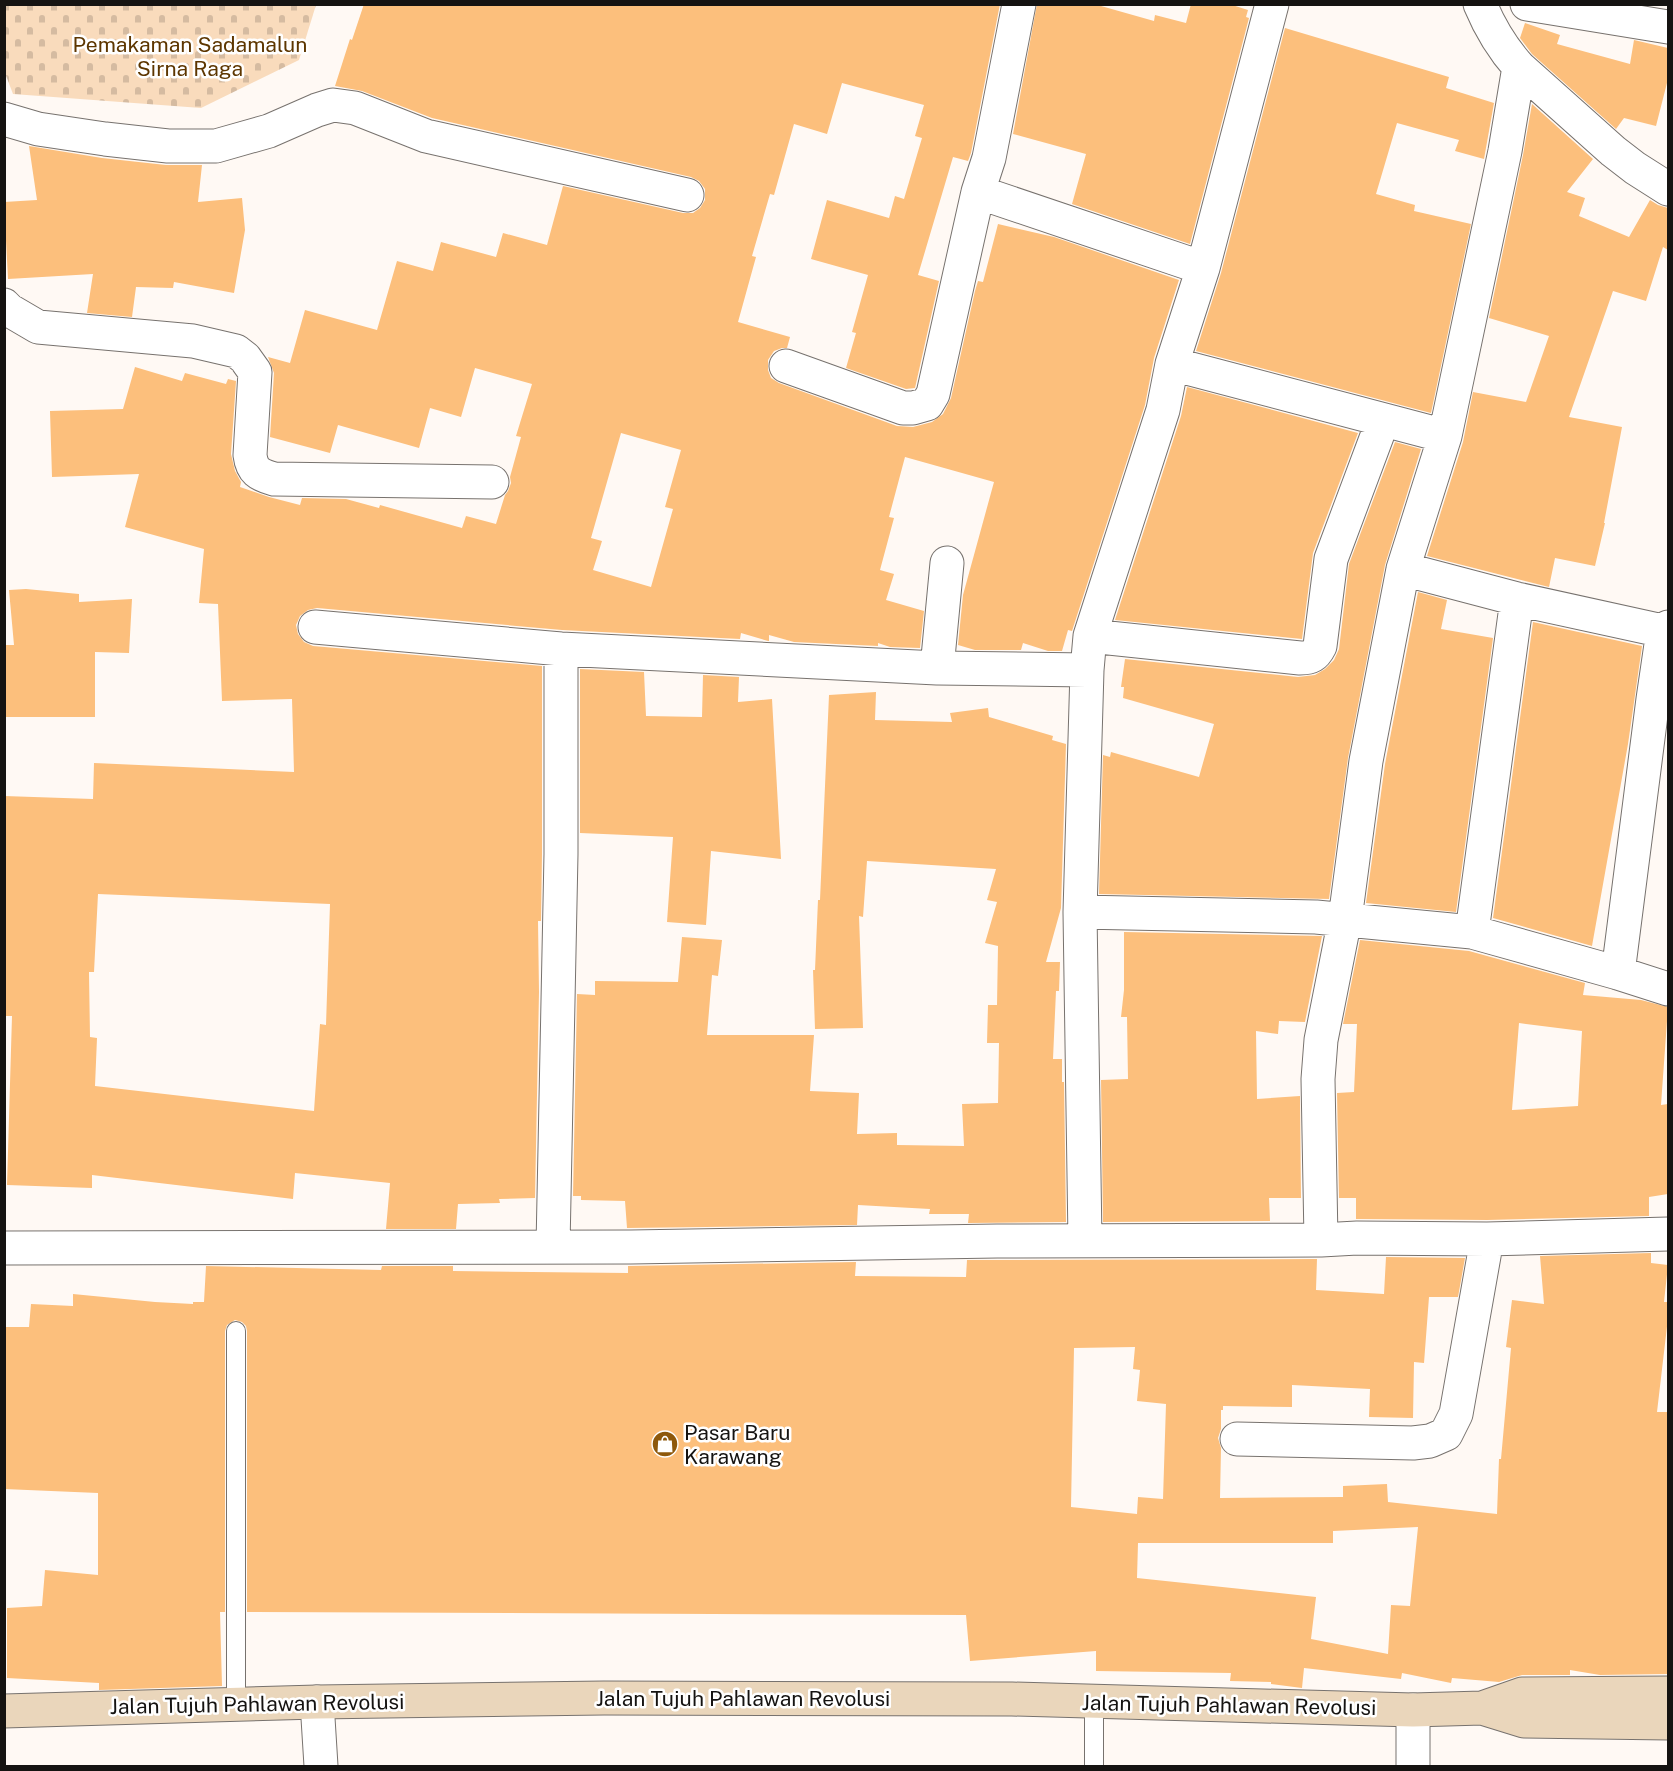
<svg xmlns="http://www.w3.org/2000/svg" width="1673" height="1771" viewBox="0 0 1673 1771" font-family="'Public Sans',sans-serif">
<style>
.cemetery{fill:url(#cemetery-stones)}
.building{fill:#fcbf7c;fill-rule:evenodd}
.lines{fill:none;stroke-linecap:round;stroke-linejoin:round}
.service-casing{stroke:#77726e;stroke-width:20}
.minor-casing{stroke:#77726e;stroke-width:35}
.tertiary-casing{stroke:#77726e;stroke-width:35}
.secondary-casing{stroke:#77726e;stroke-width:35}
.service{stroke:#fff;stroke-width:18}
.minor{stroke:#fff;stroke-width:33}
.tertiary{stroke:#fff;stroke-width:33}
.secondary{stroke:#ead6bb;stroke-width:33}
.labels{text-anchor:middle;dominant-baseline:central;stroke-width:5;stroke-linejoin:round;paint-order:stroke}
.park-label{font-size:21px;fill:#5d3600;stroke:#fff}
.poi-label{font-size:21px;fill:#151311;stroke:#fff;text-anchor:start}
.street-label{font-size:21px;fill:#151311;stroke:#fff}
</style>
<defs>
<pattern id="cemetery-stones" width="16" height="16" patternUnits="userSpaceOnUse" patternTransform="scale(1.5)"><rect width="16" height="16" fill="#f9dbbc"/><path d="M2 7V4a2 2 0 0 1 4 0v3zM10 15v-3a2 2 0 0 1 4 0v3z" fill="#d5bba1"/></pattern>
</defs>
<rect width="100%" height="100%" fill="#fff9f4"/>
<path class="cemetery" d="M5 4H316V5L299 60 201 108 13 94 5 73Z"/>
<path class="building" d="M364 4H1000L971 153 968 161 953 157 918 275 939 281 915 388 906 389 846 368 856 333 852 332 868 275 811 259 827 200 889 218 895 196 904 199 922 138 915 136 924 105 842 83 827 134 794 124 774 195 770 194 752 256 756 257 738 322 790 337 787 348H782L774 351 768 360V370L771 378 779 383 897 426 913 427 932 422 943 414 951 398 975 291 978 281 983 282 998 224 1054 237 1179 280 1154 358 1145 405 1072 631 1068 630 1062 651H1048L1023 643 1021 650H975L958 645 963 595 994 482 905 457 889 517 894 518 880 570 894 574 886 600 924 611 920 648 890 647 878 643V646L794 642 769 635V641H768L741 633 740 639 562 630 317 608 308 610 300 616 296 625 298 634 304 642 313 646 542 666V854L541 921H538L539 992 535 1198 499 1199 500 1203 458 1204 456 1229H386L390 1183 295 1173 293 1199 92 1175V1188L7 1185 12 1016H4V796L93 799 94 763 294 772 292 699 222 701 218 604 199 603 204 549 125 527 139 474 52 477 50 411 123 409 135 367 182 381 185 373 226 384 228 379 236 381 231 454 235 471 241 482 240 487 269 497 300 505 302 498 346 499 379 508 380 505 462 528 466 516 496 524 505 495 508 491 511 483 510 477 521 437 516 436 532 384 475 368 461 417 430 408 419 448 338 425 330 453 270 437 274 373 268 357 290 363 305 310 377 330 397 261 433 271 441 242 496 257 503 233 547 245 563 186 683 213H693L700 208 705 200V189L699 181 691 177 432 118 362 91 335 86 350 39 352 40ZM621 433 681 450 665 507 673 509 651 587 593 570 602 541 591 538ZM98 894 330 904 326 1025 320 1024 314 1111 95 1086 97 1038 90 1037 89 972H94Z
M1037 4H1094L1154 21 1155 15 1186 23 1191 4H1229L1248 10 1246 17 1249 18 1190 244 1072 204 1086 154 1013 134Z
M1525 23 1560 35 1557 44 1630 64 1634 40 1668 48V79L1656 126 1624 118 1616 129 1532 54 1520 38Z
M1285 28 1449 77 1446 88 1494 103 1484 159 1455 151 1459 140 1397 123 1376 194 1415 205 1414 211 1471 224 1431 413 1196 351 1221 273Z
M1532 104 1593 159 1567 192 1585 198 1579 216 1629 237 1650 200 1658 205 1668 208V250L1663 247 1646 301 1613 291 1569 417 1622 427 1604 523H1605L1595 566 1555 558 1549 587 1427 556 1463 442 1473 392 1526 402 1549 336 1489 318 1523 155Z
M29 146 102 158 166 165H202L198 202 242 198 245 230 234 293 174 282 173 288 136 287 132 317 87 313 93 274 8 279 4 202 37 200Z
M1187 387 1358 433 1313 553 1302 639 1115 620 1181 416Z
M1395 442 1421 449 1385 565 1348 758 1329 899 1099 894 1103 755 1110 757 1111 752 1199 777 1214 724 1123 698 1124 687H1121L1125 659 1298 677 1315 675 1325 669 1334 660 1339 649 1349 564Z
M26 589 79 594V602L132 599 129 653 95 652V717H5V645H14L9 590Z
M1418 592 1447 600 1441 629 1493 638 1456 912 1366 903 1385 764Z
M1533 622 1642 646 1628 744 1592 946 1493 918Z
M580 669 644 672 646 716 702 717 703 675 739 677 738 702 772 699 781 859 711 851 706 925 667 922 673 837 580 833Z
M876 692 875 720 952 722 950 713 988 708 989 717 1053 736 1052 740 1066 744 1061 908 1046 962H1060L1059 991H1056L1053 1059H1062V1082H1064L1066 1222 968 1223 969 1214H929L930 1209 858 1205 857 1225 627 1228 625 1201 581 1200V1196H573L577 994 595 995V981L678 982 682 937 722 940 718 976 712 975 707 1035H814L810 1091 859 1093 857 1134 897 1133V1145L964 1146 962 1104 998 1103 999 1043H987L988 1005H997L998 946 985 943 997 902 987 900 996 869 867 861 863 917 859 916 863 1028 815 1029 813 970H815L818 900H820L829 695Z
M1124 932 1322 936 1305 1022 1279 1021 1278 1034 1256 1031 1257 1099 1300 1096 1301 1198H1269L1270 1221 1103 1222 1101 1080 1128 1079 1127 1017H1121L1124 990Z
M1360 940 1469 951 1585 983 1583 995 1641 1000 1668 1007 1661 1105 1668 1104V1194L1649 1197V1216L1487 1220 1356 1219V1198H1339L1337 1093 1354 1092 1357 1024H1343ZM1519 1023 1582 1031 1578 1106 1512 1110Z
M1651 1253V1263L1668 1265 1664 1302H1668V1318L1657 1412H1668V1674L1600 1675 1570 1670V1675H1522L1499 1682 1452 1678 1451 1683 1402 1673 1401 1679 1304 1668 1302 1688 1271 1684V1682L1230 1681 1231 1673 1096 1671V1651L970 1661 966 1615 247 1612V1331L246 1326 242 1322 235 1320 227 1325 225 1331V1612H220L222 1686 99 1690V1683L7 1678V1608L42 1606 45 1570 98 1575V1493L4 1489V1327H29L31 1304 73 1306V1294L155 1302 193 1304V1302H204L206 1266 381 1270 382 1266H453V1271L628 1273V1266L856 1262 855 1276 966 1277 967 1260H997L1317 1259 1316 1290 1384 1294 1386 1257 1465 1258 1458 1297H1429L1424 1363 1414 1362 1413 1418 1369 1417 1370 1389 1292 1385V1407L1223 1406V1410H1221V1429L1218 1438 1221 1448 1220 1498 1343 1497V1486L1387 1484 1388 1502 1497 1514 1499 1459H1501L1511 1348 1506 1347 1512 1300 1544 1304 1540 1256ZM1135 1347 1133 1369 1140 1370 1137 1401 1166 1404 1163 1499 1138 1497 1137 1514 1071 1507 1074 1348ZM1418 1527 1410 1606 1391 1605 1388 1654 1311 1639 1316 1597 1137 1578 1138 1543H1333V1531Z"/>
<g class="lines">
<defs>
<path id="service" d="M236 1705V1331
M1094 1766V1702"/>
<path id="minor" d="M1480 4C1490 28 1502 48 1519 67L1613 151 1635 168 1668 189
M4 119 38 129 105 139 168 146H216L269 131 317 110 333 105 355 108 426 136 687 195
M978 192 989 158 1019 4
M4 305 9 310 38 327 193 341 236 351 245 358 255 372 250 455C252 471 259 475 274 479L492 482
M1172 364 1445 436
M786 366 903 408H913L927 404 933 394 978 192 1203 268
M1403 569 1517 599 1663 631
M315 627 561 649 937 668 1087 670
M1090 636 1300 658C1311 658 1315 656 1320 646L1331 559 1383 420
M937 668 947 563
M1080 912 1316 917 1472 932 1618 973 1668 989
M1472 932 1517 599
M1618 973 1653 699 1663 631 1668 627
M1321 1240 1318 1079 1321 1040 1345 919 1366 761 1403 569 1445 436 1505 151 1519 67
M1085 1241 1080 912 1087 670 1090 636 1163 410 1172 364 1203 268 1272 4
M553 1246 561 854V649
M4 1248 631 1247 997 1241 1321 1240 1357 1238 1487 1239 1668 1234
M1237 1439 1413 1443 1430 1441 1446 1434 1456 1414 1487 1239
M317 1702 321 1766
M1413 1766V1710"/>
<path id="tertiary" d="M1527 4 1668 27"/>
<path id="secondary" d="M1482 1708 1524 1721 1668 1723
M4 1711 317 1702 604 1698 1012 1699 1413 1710 1482 1708 1522 1694 1668 1693"/>
</defs>
<use href="#service" class="service-casing"/>
<use href="#minor" class="minor-casing"/>
<use href="#tertiary" class="tertiary-casing"/>
<use href="#secondary" class="secondary-casing"/>
<use href="#service" class="service"/>
<use href="#minor" class="minor"/>
<use href="#tertiary" class="tertiary"/>
<use href="#secondary" class="secondary"/>
</g>
<defs>
<symbol id="shop-disc" viewBox="-11 -11 22 22"><circle r="9.5" fill="#8e580b" stroke="#fff"/><path d="M-5-2.5h2.3a2.7 3.5 0 0 1 5.4 0H5L5.5 6h-11ZM-1.5-2.5h3a1.5 2.3 0 0 0-3 0Z" fill="#fff"/></symbol>
</defs>
<g fill-rule="evenodd">
<use href="#shop-disc" x="650" y="1429" width="30" height="30"/>
</g>
<g class="labels">
<g class="park-label">
<text x="190" y="44">Pemakaman Sadamalun<tspan x="190" dy="24">Sirna Raga</tspan></text>
</g>
<g class="poi-label">
<text x="684" y="1432">Pasar Baru<tspan x="684" dy="24">Karawang</tspan></text>
</g>
<g class="street-label">
<text x="743" y="1698">Jalan Tujuh Pahlawan Revolusi</text>
<text transform="translate(257 1704) rotate(-1)">Jalan Tujuh Pahlawan Revolusi</text>
<text transform="translate(1229 1705) rotate(1)">Jalan Tujuh Pahlawan Revolusi</text>
</g>
</g>
<rect width="1673" height="1771" fill="none" stroke="#151311" stroke-width="12"/>
</svg>
